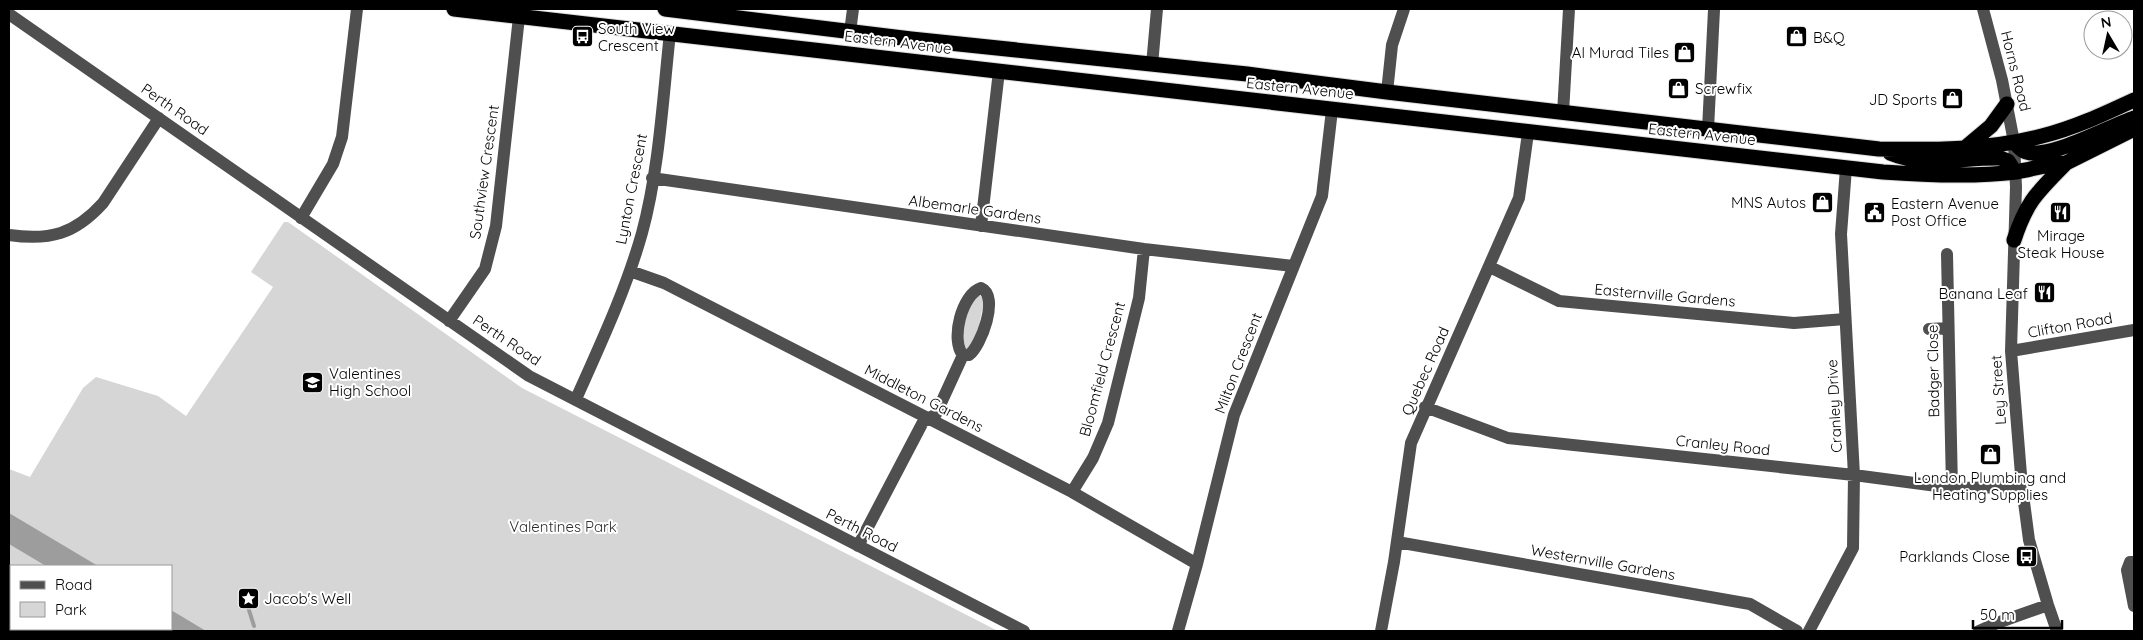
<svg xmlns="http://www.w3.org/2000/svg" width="2143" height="640" viewBox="0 0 2143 640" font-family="Quicksand,sans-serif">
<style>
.green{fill:#d6d6d6;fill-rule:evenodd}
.water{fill:#9d9d9d}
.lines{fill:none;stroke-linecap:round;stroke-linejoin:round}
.stream{stroke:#9d9d9d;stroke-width:4}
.highway-casing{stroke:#dbdbdb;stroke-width:17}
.minor{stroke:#4f4f4f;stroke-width:12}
.highway{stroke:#000;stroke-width:15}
.labels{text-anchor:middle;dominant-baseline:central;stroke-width:4;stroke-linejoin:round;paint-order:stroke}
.poi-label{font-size:15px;fill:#000;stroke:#fff;text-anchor:start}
.street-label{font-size:15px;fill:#000;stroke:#fff}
.park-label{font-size:15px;fill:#2d2d2d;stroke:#fff}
</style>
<rect width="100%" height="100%" fill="#fff"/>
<path class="green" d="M284 222H288L522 388 998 631H9V469L30 477 83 388 96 377 158 396 186 416 273 287 251 272ZM11 566H171V629H11Z
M979 295 984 299 977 337 966 350 961 341 968 309Z"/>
<path class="water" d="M9 513 98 566H46L9 544Z
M171 610 206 631H155L151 629H171Z"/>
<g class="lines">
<path class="stream" d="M248 598V601
M248 607 254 626"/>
<defs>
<path id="highway" d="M454 9 1883 172C1924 175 1976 177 2016 172 2033 169 2048 164 2066 163L2134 129
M665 9 911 39 1247 74 1387 92 1879 149C1933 150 1990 150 2042 136 2074 128 2104 114 2134 100
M2014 142C2018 146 2020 150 2026 152 2049 160 2110 126 2134 118
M1966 147 1991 126 2007 104
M1890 153C1926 168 1963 157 2000 158L2008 161 2015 172
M2014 240C2027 200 2038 192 2066 163"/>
</defs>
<use href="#highway" class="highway-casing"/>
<path class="minor" d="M1983 9 2002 80 2014 142 2016 187 2011 351 2022 487 2029 540 2048 605 2057 631
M9 14 529 376 1024 631
M850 32 853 9
M1152 65 1157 9
M1387 92 1392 45 1404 9
M1563 113 1569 9
M1708 129 1714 10
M652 178 1144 249 1293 266
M301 218 333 164 342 137 357 9
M981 226 999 71
M9 235C50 241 75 234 103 203L159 118
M1947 254 1952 488
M1490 267 1559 301 1794 323 1845 319
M630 271 664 283 1072 492 1197 564
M981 288C1000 296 981 346 969 355H963C950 340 962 294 981 288Z
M449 321 485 269 496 226 519 17
M1929 329 1948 328
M2011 351 2134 330
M576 399C600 345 626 290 642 233 659 171 663 97 670 33
M1425 407 1508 438 1854 475 1952 488 2022 487
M1072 492 1093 458 1108 423 1139 298 1144 249
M1397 542 1750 604 1797 631
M858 546 923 422 936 414 963 355
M2134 562H2130L2127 570 2134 606
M1178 631 1197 564 1234 415 1322 196 1332 110
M1381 631 1394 562 1411 443 1519 198 1528 133
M1809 631 1853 548 1854 475 1841 234 1846 168
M1979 631 1997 623 2048 605"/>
<use href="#highway" class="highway"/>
</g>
<defs>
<symbol id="bus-square" viewBox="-11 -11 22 22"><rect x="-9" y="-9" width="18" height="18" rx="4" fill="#000" stroke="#fff"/><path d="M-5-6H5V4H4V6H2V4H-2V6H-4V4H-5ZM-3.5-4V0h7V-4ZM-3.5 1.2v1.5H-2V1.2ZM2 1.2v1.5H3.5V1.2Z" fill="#fff"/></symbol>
<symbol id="shop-square" viewBox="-11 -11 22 22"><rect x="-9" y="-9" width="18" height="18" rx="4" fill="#000" stroke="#fff"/><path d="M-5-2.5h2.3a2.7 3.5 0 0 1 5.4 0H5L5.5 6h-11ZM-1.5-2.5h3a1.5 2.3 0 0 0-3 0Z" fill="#fff"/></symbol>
<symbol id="civic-square" viewBox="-11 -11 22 22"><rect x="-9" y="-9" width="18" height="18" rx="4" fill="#000" stroke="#fff"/><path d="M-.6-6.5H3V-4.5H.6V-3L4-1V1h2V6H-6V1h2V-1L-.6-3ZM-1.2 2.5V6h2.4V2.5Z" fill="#fff"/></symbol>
<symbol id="restaurant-square" viewBox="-11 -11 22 22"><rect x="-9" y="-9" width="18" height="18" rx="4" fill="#000" stroke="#fff"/><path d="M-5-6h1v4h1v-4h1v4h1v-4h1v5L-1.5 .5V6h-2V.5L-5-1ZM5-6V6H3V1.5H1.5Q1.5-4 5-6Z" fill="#fff"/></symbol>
<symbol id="school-square" viewBox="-11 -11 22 22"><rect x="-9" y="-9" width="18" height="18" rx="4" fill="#000" stroke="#fff"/><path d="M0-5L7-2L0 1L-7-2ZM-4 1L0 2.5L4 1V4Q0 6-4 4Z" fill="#fff"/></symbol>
<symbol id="sight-square" viewBox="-11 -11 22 22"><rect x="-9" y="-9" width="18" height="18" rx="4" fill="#000" stroke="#fff"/><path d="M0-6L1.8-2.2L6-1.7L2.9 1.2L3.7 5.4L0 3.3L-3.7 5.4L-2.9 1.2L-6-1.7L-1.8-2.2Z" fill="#fff"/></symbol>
</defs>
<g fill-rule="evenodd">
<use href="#bus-square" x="570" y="24" width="25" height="25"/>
<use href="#shop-square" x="1784" y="24" width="25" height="25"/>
<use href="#shop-square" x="1672" y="40" width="25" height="25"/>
<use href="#shop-square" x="1666" y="76" width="25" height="25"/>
<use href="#shop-square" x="1940" y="86" width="25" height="25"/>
<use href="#shop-square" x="1810" y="190" width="25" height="25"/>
<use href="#civic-square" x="1862" y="200" width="25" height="25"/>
<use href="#restaurant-square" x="2048" y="200" width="25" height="25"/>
<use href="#restaurant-square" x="2032" y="280" width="25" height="25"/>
<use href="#school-square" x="300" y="370" width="25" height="25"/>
<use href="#shop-square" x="1978" y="442" width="25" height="25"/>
<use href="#bus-square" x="2014" y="544" width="25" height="25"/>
<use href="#sight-square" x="236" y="586" width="25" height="25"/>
</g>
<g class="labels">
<g class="poi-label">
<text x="598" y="28">South View<tspan x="598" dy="17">Crescent</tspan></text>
<text x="1813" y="37">B&amp;Q</text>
<text x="1669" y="52" text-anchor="end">Al Murad Tiles</text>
<text x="1695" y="88">Screwfix</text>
<text x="1937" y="99" text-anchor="end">JD Sports</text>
<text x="1806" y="202" text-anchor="end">MNS Autos</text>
<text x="1891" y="203">Eastern Avenue<tspan x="1891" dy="17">Post Office</tspan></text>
<text x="2061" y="235" text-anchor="middle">Mirage<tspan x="2061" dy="17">Steak House</tspan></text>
<text x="2028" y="293" text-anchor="end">Banana Leaf</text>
<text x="329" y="373">Valentines<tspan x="329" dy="17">High School</tspan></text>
<text x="1990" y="477" text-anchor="middle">London Plumbing and<tspan x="1990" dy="17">Heating Supplies</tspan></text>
<text x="2010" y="556" text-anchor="end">Parklands Close</text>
<text x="264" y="598">Jacob's Well</text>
</g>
<g class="street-label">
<text transform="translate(898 42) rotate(7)">Eastern Avenue</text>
<text transform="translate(2016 71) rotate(76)">Horns Road</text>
<text transform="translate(1300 88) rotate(6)">Eastern Avenue</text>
<text transform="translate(175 109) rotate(35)">Perth Road</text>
<text transform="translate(1702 134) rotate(6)">Eastern Avenue</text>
<text transform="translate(484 172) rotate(-82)">Southview Crescent</text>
<text transform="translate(631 189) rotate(-79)">Lynton Crescent</text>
<text transform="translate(975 209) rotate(8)">Albemarle Gardens</text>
<text transform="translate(1665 295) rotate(5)">Easternville Gardens</text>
<text transform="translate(2070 325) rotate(-10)">Clifton Road</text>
<text transform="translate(507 340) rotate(34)">Perth Road</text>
<text transform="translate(1238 363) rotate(-69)">Milton Crescent</text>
<text transform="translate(1102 369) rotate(-75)">Bloomfield Crescent</text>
<text transform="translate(1425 371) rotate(-66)">Quebec Road</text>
<text transform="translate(1933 371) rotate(-91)">Badger Close</text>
<text transform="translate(1998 390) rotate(-94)">Ley Street</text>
<text transform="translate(924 398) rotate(27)">Middleton Gardens</text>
<text transform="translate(1834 406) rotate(-93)">Cranley Drive</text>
<text transform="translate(1723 445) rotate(6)">Cranley Road</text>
<text transform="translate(862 530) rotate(27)">Perth Road</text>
<text transform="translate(1603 562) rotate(10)">Westernville Gardens</text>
</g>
<g class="park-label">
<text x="563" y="526">Valentines Park</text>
</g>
</g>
<rect width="2143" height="640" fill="none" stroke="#000000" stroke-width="20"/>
<rect x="10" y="565" width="162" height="65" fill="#ffffff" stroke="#999999"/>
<rect x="20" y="581" width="25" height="8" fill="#4f4f4f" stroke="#999999"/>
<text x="55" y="590" font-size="15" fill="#000000">Road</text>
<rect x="20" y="602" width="25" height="15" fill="#d6d6d6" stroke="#999999"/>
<text x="55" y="615" font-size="15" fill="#000000">Park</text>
<g transform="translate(2108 35) rotate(351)"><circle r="24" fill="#ffffff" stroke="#999999"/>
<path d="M0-4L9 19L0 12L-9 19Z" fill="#000000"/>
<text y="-8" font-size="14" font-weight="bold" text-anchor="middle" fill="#000000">N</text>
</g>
<path d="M1973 620v8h89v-8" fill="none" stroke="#000000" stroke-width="2.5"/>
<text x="1980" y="620" font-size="15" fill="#000000" stroke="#ffffff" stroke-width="4" paint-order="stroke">50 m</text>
</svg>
